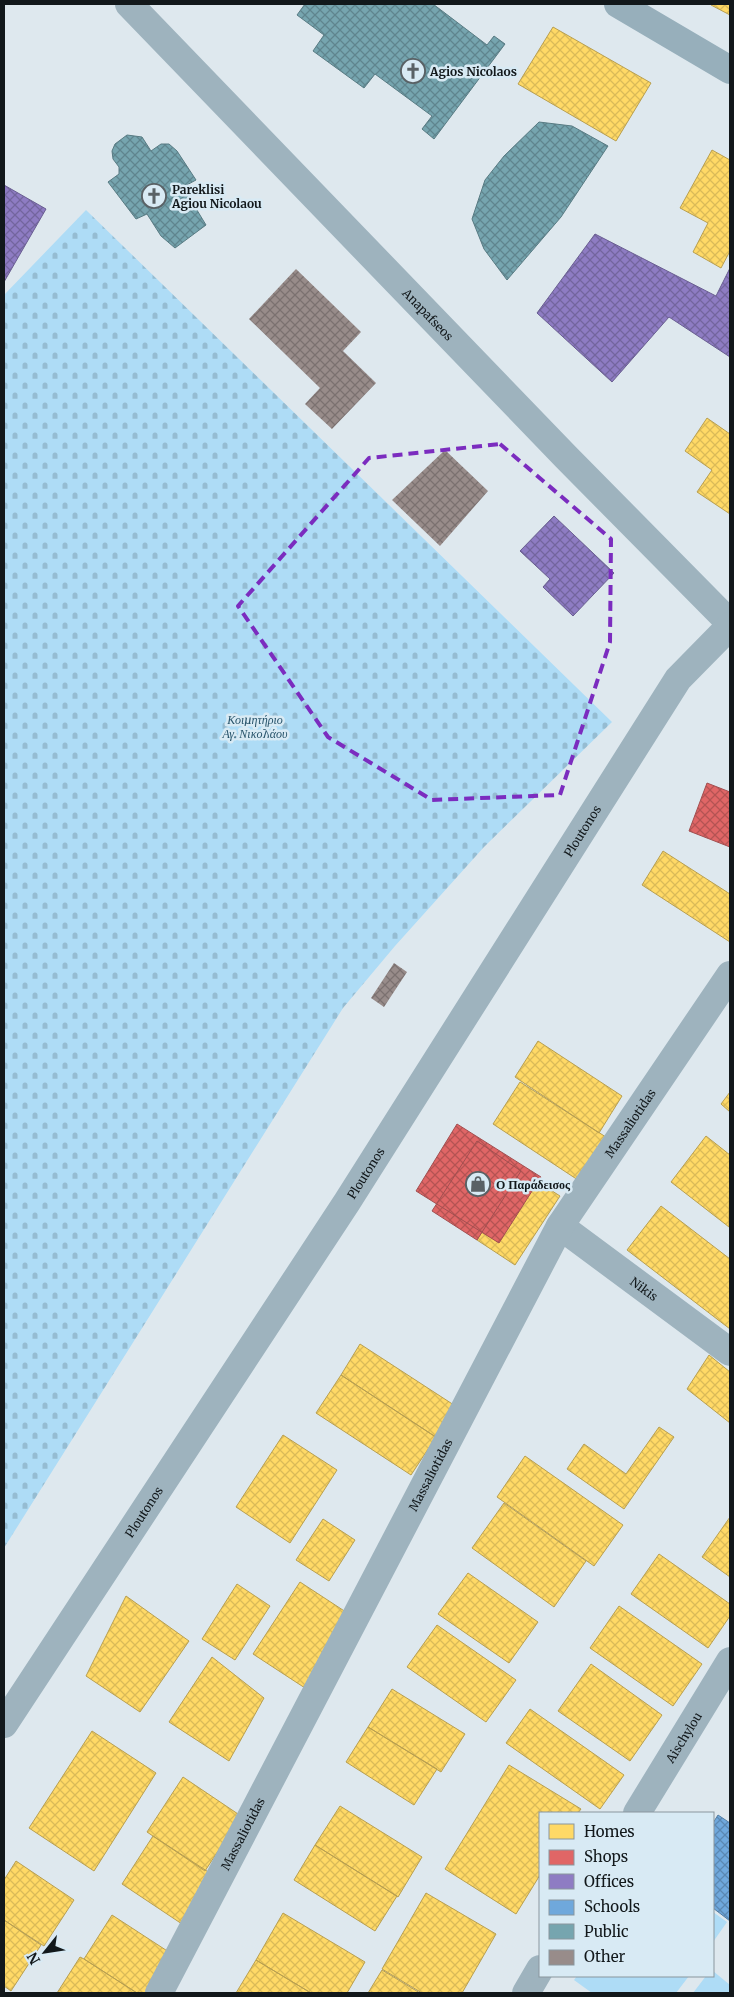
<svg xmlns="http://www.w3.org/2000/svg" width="734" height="1997" viewBox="0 0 734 1997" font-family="Merriweather,serif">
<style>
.green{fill:#aedcf6}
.cemetery{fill:url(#cemetery-stones)}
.homes{fill:url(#homes-cross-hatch);stroke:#b89f50}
.shops{fill:url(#shops-cross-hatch);stroke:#a24f50}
.offices{fill:url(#offices-cross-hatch);stroke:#695e91}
.schools{fill:url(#schools-cross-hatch);stroke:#537da2}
.public{fill:url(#public-cross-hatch);stroke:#587b83}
.building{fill:url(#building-cross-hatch)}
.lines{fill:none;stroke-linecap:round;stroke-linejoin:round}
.minor{stroke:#9eb3be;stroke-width:28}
.secondary{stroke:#97afbb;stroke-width:28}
.marked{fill:none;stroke:#7b2cbf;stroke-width:4;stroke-dasharray:10 6;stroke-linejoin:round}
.labels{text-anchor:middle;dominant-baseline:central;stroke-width:5;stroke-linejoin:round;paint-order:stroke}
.poi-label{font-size:12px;font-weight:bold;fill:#12181b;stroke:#d8eaf4;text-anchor:start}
.street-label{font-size:12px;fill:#12181b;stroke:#d8eaf4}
.park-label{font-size:12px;font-style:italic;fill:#27536a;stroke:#d8eaf4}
</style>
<defs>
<pattern id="cemetery-stones" width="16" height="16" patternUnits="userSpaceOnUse" patternTransform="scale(1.25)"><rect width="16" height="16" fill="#aedcf6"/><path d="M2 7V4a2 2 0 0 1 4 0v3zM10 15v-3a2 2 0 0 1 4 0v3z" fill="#95bcd2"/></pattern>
<pattern id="homes-cross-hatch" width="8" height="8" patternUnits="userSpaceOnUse" patternTransform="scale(1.25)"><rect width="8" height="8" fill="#ffd966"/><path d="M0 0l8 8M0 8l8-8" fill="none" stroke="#daba58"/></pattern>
<pattern id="shops-cross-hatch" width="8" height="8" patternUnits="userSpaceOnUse" patternTransform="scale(1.25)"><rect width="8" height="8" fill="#e06666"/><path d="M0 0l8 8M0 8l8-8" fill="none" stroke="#b45353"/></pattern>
<pattern id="offices-cross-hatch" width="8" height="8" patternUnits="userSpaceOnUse" patternTransform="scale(1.25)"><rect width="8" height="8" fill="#8e7cc3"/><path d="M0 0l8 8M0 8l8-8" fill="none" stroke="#73659e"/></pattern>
<pattern id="schools-cross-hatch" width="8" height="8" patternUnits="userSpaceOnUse" patternTransform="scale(1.25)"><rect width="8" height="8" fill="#6fa8dc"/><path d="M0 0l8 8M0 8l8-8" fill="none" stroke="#5a88b2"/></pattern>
<pattern id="public-cross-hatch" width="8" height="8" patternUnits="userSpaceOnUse" patternTransform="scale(1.25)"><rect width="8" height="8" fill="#76a5af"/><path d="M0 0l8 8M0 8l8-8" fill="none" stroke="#5f858e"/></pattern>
<pattern id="building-cross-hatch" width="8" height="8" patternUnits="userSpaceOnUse" patternTransform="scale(1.25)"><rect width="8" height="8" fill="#988c8a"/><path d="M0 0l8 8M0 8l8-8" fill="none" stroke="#7b7170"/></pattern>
</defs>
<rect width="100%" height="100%" fill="#dee8ee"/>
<path class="green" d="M713 1912 727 1922 713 1942Z
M713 1971 730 1985V1993H693L706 1976H713Z
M577 1976H689L676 1993H592L574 1980Z"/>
<path class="cemetery" d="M86 210 612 722 484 847 395 946 343 1008 4 1548V295Z"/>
<path class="homes" d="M712 4H730V15L711 5Z
M553 27 651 83 616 141 518 84Z
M712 150 730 160V251L721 268 693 252 708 223 680 208Z
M707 418 730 434V514L697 492 712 470 685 451Z
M663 851 730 894V942L642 885Z
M538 1041 622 1096 599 1133 515 1077Z
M520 1082 609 1139 581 1182 493 1124Z
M730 1092V1112L721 1104Z
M706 1136 730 1155 729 1227 671 1182Z
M521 1171 560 1196 515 1265 477 1240Z
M661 1206 730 1259V1329L627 1250Z
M360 1344 457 1407 437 1438 341 1375Z
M709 1355 730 1372V1423L687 1389Z
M341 1375 436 1437 411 1475 316 1413Z
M659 1427 674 1437 624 1509 567 1469 584 1444 626 1474Z
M283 1435 337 1470 290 1543 236 1507Z
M525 1456 623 1525 594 1566 497 1497Z
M504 1503 586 1561 554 1607 472 1548Z
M730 1517V1577L702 1557Z
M323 1519 355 1540 329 1581 296 1560Z
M659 1554 730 1604V1616L708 1648 631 1594Z
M468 1573 538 1622 509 1663 438 1614Z
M300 1582 352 1616 305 1688 253 1654Z
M237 1584 270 1606 235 1660 202 1639Z
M126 1596 189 1641 140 1712 86 1676Z
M619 1606 702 1664 673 1706 590 1648Z
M437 1625 516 1680 486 1722 407 1667Z
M212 1657 264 1698 229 1761 169 1722Z
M591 1664 662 1715 630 1761 558 1711Z
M392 1689 465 1734 441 1772 368 1727Z
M530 1709 624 1775 600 1809 506 1743Z
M368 1727 437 1769 414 1805 346 1762Z
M92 1731 156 1773 94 1871 29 1828Z
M509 1765 581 1809 578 1813H540V1875L516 1914 445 1869Z
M183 1777 241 1816 205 1871 147 1832Z
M340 1806 422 1857 398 1897 315 1845Z
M153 1836 213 1875 182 1924 122 1884Z
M315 1845 397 1896 375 1931 294 1880Z
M16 1861 74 1900 44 1946 4 1920V1880Z
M426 1893 496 1934 462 1993H422L382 1969Z
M283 1913 365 1962 347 1993H311L256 1960Z
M112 1915 175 1956 151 1993H137L84 1959Z
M4 1920 41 1945 11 1991 4 1986Z
M80 1957 84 1959 137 1993H57Z
M256 1960 311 1993H236Z
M382 1970 420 1993H368Z"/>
<path class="shops" d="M707 783 730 792V847L689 831Z
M457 1124 541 1177 499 1243 416 1191Z
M477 1141 521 1171 477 1240 432 1211Z"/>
<path class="offices" d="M4 185 46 209 4 282Z
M595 234 716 296 730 268V357L669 317 612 382 537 313Z
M554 516 614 573 573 616 543 587 550 579 520 551Z"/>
<path class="schools" d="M718 1815 730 1823V1921L713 1908V1823Z"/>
<path class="public" d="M305 4H433L487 45 494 36 505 44 434 139 422 129 432 116 375 74 364 88 313 51 324 35 297 15Z
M539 122 572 126 608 146 561 217 507 280 484 249 472 219 485 180 504 156Z
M127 135 142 137 151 151 161 144H169L177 151 196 180 183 187 206 225 175 248 161 236 147 214 136 219 108 182 119 174V167L113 159 112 151 115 144Z"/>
<path class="building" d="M296 269 361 332 343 351 376 383 332 429 305 404 320 388 249 319Z
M445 450 488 491 440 546 392 500Z
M394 963 407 972 384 1007 371 998Z"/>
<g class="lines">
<g class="minor">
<path id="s1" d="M129 4 566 457 730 623"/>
<path id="s2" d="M560 1226 730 1352"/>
<path id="s3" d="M4 1724 347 1202 678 679 730 626"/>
<path id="s4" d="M637 1813 730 1661"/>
<path id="s5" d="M159 1993 560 1226 730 975"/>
<path d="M526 1993 540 1969"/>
</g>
<path class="secondary" d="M618 4 730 70"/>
</g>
<path class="marked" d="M500 444 611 539 610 642 560 795 432 800 328 737 238 606 369 458Z"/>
<defs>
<symbol id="church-ring" viewBox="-11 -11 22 22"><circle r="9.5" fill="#d8eaf4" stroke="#596165" stroke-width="1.5"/><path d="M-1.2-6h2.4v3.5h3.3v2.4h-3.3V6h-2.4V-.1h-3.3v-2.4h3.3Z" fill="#596165"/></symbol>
<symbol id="shop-ring" viewBox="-11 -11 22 22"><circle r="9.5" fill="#d8eaf4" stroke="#596165" stroke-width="1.5"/><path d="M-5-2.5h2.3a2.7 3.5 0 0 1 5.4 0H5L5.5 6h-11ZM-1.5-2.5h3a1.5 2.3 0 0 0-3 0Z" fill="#596165"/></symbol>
</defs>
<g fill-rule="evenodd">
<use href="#church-ring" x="399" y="57" width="28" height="28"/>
<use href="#church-ring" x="140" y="182" width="28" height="28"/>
<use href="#shop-ring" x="464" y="1170" width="28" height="28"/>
</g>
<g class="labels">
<g class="poi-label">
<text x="430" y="71">Agios Nicolaos</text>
<text x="172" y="189">Pareklisi<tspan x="172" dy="14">Agiou Nicolaou</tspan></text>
<text x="496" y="1184">Ο Παράδεισος</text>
</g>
<g class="street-label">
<text stroke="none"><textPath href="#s1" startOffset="431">Anapafseos</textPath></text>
<text stroke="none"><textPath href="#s3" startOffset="1064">Ploutonos</textPath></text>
<text stroke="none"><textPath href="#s5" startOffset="990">Massaliotidas</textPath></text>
<text stroke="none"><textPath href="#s3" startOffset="659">Ploutonos</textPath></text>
<text stroke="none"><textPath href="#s2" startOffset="105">Nikis</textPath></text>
<text stroke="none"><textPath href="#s5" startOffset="585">Massaliotidas</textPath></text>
<text stroke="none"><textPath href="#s3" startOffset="254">Ploutonos</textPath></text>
<text stroke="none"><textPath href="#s4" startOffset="89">Aischylou</textPath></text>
<text stroke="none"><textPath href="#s5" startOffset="180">Massaliotidas</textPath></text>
</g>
<g class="park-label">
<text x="255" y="719">Κοιμητήριο<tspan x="255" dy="14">Αγ. Νικολάου</tspan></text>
</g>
</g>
<rect width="734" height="1997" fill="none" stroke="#12181b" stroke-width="10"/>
<rect x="539" y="1812" width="175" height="165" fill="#d8eaf4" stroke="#89969d"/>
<rect x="549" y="1824" width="25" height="15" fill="#ffd966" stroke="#89969d"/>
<text x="584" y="1837" font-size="15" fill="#12181b">Homes</text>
<rect x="549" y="1850" width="25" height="15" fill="#e06666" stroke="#89969d"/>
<text x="584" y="1862" font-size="15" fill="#12181b">Shops</text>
<rect x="549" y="1874" width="25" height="15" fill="#8e7cc3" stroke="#89969d"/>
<text x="584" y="1887" font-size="15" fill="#12181b">Offices</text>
<rect x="549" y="1900" width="25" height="15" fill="#6fa8dc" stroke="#89969d"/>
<text x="584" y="1912" font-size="15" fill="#12181b">Schools</text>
<rect x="549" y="1924" width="25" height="15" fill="#76a5af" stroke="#89969d"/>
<text x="584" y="1937" font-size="15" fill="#12181b">Public</text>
<rect x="549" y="1950" width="25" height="15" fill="#988c8a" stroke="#89969d"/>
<text x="584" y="1962" font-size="15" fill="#12181b">Other</text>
<g transform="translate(45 1952) rotate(240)" stroke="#d8eaf4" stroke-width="4" paint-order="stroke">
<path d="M0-4L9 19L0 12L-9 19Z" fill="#12181b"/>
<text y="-8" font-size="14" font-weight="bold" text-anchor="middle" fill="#12181b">N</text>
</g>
</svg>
